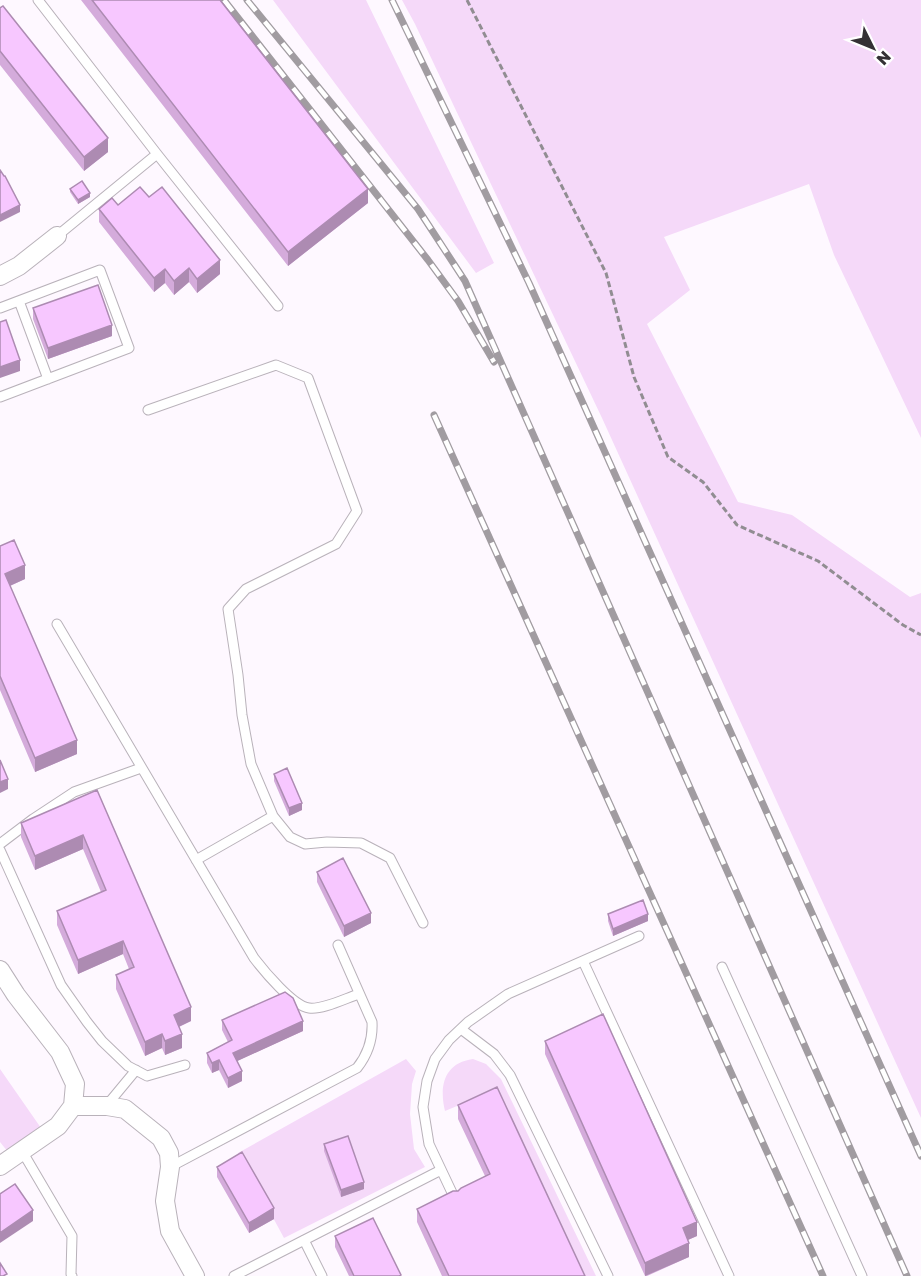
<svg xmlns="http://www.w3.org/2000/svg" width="921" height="1276" viewBox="0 0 921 1276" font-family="'Golos Text',sans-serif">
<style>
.green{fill:#f5d9f9}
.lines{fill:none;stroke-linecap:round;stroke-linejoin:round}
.lane-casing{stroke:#b9b2ba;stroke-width:11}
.street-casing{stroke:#b9b2ba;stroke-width:20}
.path{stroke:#918d92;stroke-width:3;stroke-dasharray:6 3;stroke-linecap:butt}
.lane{stroke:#fff;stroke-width:9}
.street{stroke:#fff;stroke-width:18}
.rail-casing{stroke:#a19ca1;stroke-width:7}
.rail{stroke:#fff;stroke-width:4.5;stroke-dasharray:14;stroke-linecap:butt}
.wall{fill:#d4abdb}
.shaded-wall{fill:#ad8bb2}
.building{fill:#f7c7ff;stroke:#ad8bb2;stroke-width:1.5}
</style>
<rect width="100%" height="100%" fill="#fef8ff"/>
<path class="green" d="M273 0H366L494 263 476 273Z
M402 0H921V438L834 255 809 184 664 237 690 290 647 324 738 502 792 515 910 597 921 593V1118L602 418 415 24Z
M406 1059 416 1071 412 1084 410 1114 414 1149 425 1167 284 1238 238 1153Z
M473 1059 486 1064 501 1079 596 1276H567L481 1096 445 1111C439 1086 444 1063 473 1059Z
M0 1069 41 1128 8 1152 0 1142Z"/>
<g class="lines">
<defs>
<path id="lane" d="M38 0 157 154 278 306
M57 236 157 154
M19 301 48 379
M0 308 100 270 129 348 0 397
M148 410 276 365 308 378 357 511 336 544 246 589 228 609 238 675 242 715 251 764 273 816
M57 624 254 958C264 971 293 1006 309 1008 323 1010 346 998 359 994
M0 844 33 819 74 792 141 768
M0 850 61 985 87 1022 102 1041 128 1066 147 1076 185 1065
M196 860 273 816 290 837 305 844 327 842 361 843 390 858 423 923
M583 961 729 1276
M722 967 862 1276
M461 1029 494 1054 510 1075 608 1276
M107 1105 136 1070
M22 1151 72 1236 71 1274 72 1276
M170 1167 357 1068C368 1054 373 1040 372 1022L338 945
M455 1199 429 1144 423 1107 427 1081 435 1059 449 1040 468 1022 508 994 639 936
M304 1240 322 1276
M234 1276 441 1170"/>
<path id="street" d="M0 276 19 266 57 236
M0 970 16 995 60 1052 75 1084 73 1106 58 1126 0 1166
M73 1106H107L125 1109 161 1138 169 1153 170 1167 165 1201 170 1231 195 1276"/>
</defs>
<use href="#lane" class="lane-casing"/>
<use href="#street" class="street-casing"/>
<path class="path" d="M467 0 606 273 634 377 668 457 703 482 737 525 818 561 903 625 921 635"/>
<use href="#lane" class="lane"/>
<use href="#street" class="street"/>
<defs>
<path id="rail" d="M224 0 428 260 458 301 494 362
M247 0 418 209 465 281 907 1276
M392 0 529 283 921 1156
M434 415 823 1276"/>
</defs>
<use href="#rail" class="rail-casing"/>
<use href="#rail" class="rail"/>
</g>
<path class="wall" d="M81 0H220L368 203 288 266Z
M0 8 108 152 84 171 0 65Z
M70 189 90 197 78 204 70 192Z
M149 197 220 274 197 293 189 282 174 295 165 283 154 292 99 222V209Z
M33 308 112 336 48 359 33 319Z
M0 546 25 579 10 586 77 754 35 772 0 690Z
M274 774 302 810 289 816 274 781Z
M97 790 191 1021 179 1027 182 1048 165 1055 162 1048 145 1056 116 989V975L129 969 123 954 78 974 57 925V911L101 892 83 849 35 870 21 837V823Z
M317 872 371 923 344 937 317 882Z
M608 914 648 921 613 936 608 921Z
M222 1020 303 1031 237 1061 242 1081 228 1088 219 1070 212 1073 207 1063V1053L228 1042 222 1030Z
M545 1041 697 1236 688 1240 689 1257 647 1276H645L545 1054Z
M458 1105 585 1276H442L417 1222V1209L458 1191 485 1176 458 1119Z
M324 1144 364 1189 341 1197 324 1151Z
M217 1167 274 1219 249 1233 217 1177Z
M335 1236 401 1276H349L335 1247Z"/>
<path class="shaded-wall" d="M108 138V152L84 171V157Z
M368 189V203L288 266V252Z
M90 193V197L78 204V200Z
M20 205V212L0 222V215Z
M220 260V274L197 293V279Z
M189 268V282L174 295V281Z
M165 269V283L154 292V278Z
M112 325V336L48 359V348Z
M20 360V371L0 378V367Z
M25 565V579L5 588V574Z
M77 740V754L35 772V758Z
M8 779V789L0 793V782Z
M302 803V810L289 816V808Z
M83 835V849L35 870V856Z
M371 913V923L344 937V926Z
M648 914V921L613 936V929Z
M123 941V954L78 974V960Z
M191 1007V1021L174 1029V1015Z
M303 1021V1031L233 1063V1053Z
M162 1034V1048L145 1056V1042Z
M182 1034V1048L165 1055V1041Z
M219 1060V1070L212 1073V1063Z
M242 1071V1081L228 1088V1078Z
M364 1182V1189L341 1197V1190Z
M274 1208V1219L249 1233V1223Z
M33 1210V1221L0 1243V1233Z
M697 1222V1236L683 1242V1228Z
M689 1243V1257L645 1276V1263Z"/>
<path class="building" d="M92 0H220L368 189 288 252Z
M3 6 108 138 84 157 0 51V8Z
M0 170 4 176H5L20 205 0 215Z
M82 181 90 193 78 200 70 189Z
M140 187 149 197 162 187 220 260 197 279 189 268 174 281 165 269 154 278 99 209 112 198 118 205Z
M98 285 112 325 48 348 33 308Z
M6 320 20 360 0 367V322Z
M14 540 25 565 5 574 77 740 35 758 0 676V546Z
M0 760 8 779 0 782Z
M287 768 302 803 289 808 274 774Z
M97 790 191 1007 174 1015 182 1034 165 1041 162 1034 145 1042 116 975 134 967 123 941 78 960 57 911 106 890 83 835 35 856 21 823Z
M343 858 371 913 344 926 317 872Z
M643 900 648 914 613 929 608 914Z
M285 992 293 998 303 1021 233 1053 242 1071 228 1078 219 1060 212 1063 207 1053 232 1040 222 1020Z
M603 1014 697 1222 683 1228 689 1243 645 1263 545 1041Z
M497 1087 585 1276H449L417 1209 453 1191H458L461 1188 490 1174 458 1105Z
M348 1136 364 1182 341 1190 324 1144Z
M242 1152 274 1208 249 1223 217 1167Z
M15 1184 33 1210 0 1233V1194Z
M373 1218 401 1275 399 1276H354L335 1236Z
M0 1263 7 1274 3 1276H0Z"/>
<g transform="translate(873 48) rotate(133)" stroke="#ffffff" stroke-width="4.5" paint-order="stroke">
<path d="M0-4.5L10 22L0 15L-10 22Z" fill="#343134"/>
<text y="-9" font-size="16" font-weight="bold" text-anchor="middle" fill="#343134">N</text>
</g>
</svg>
